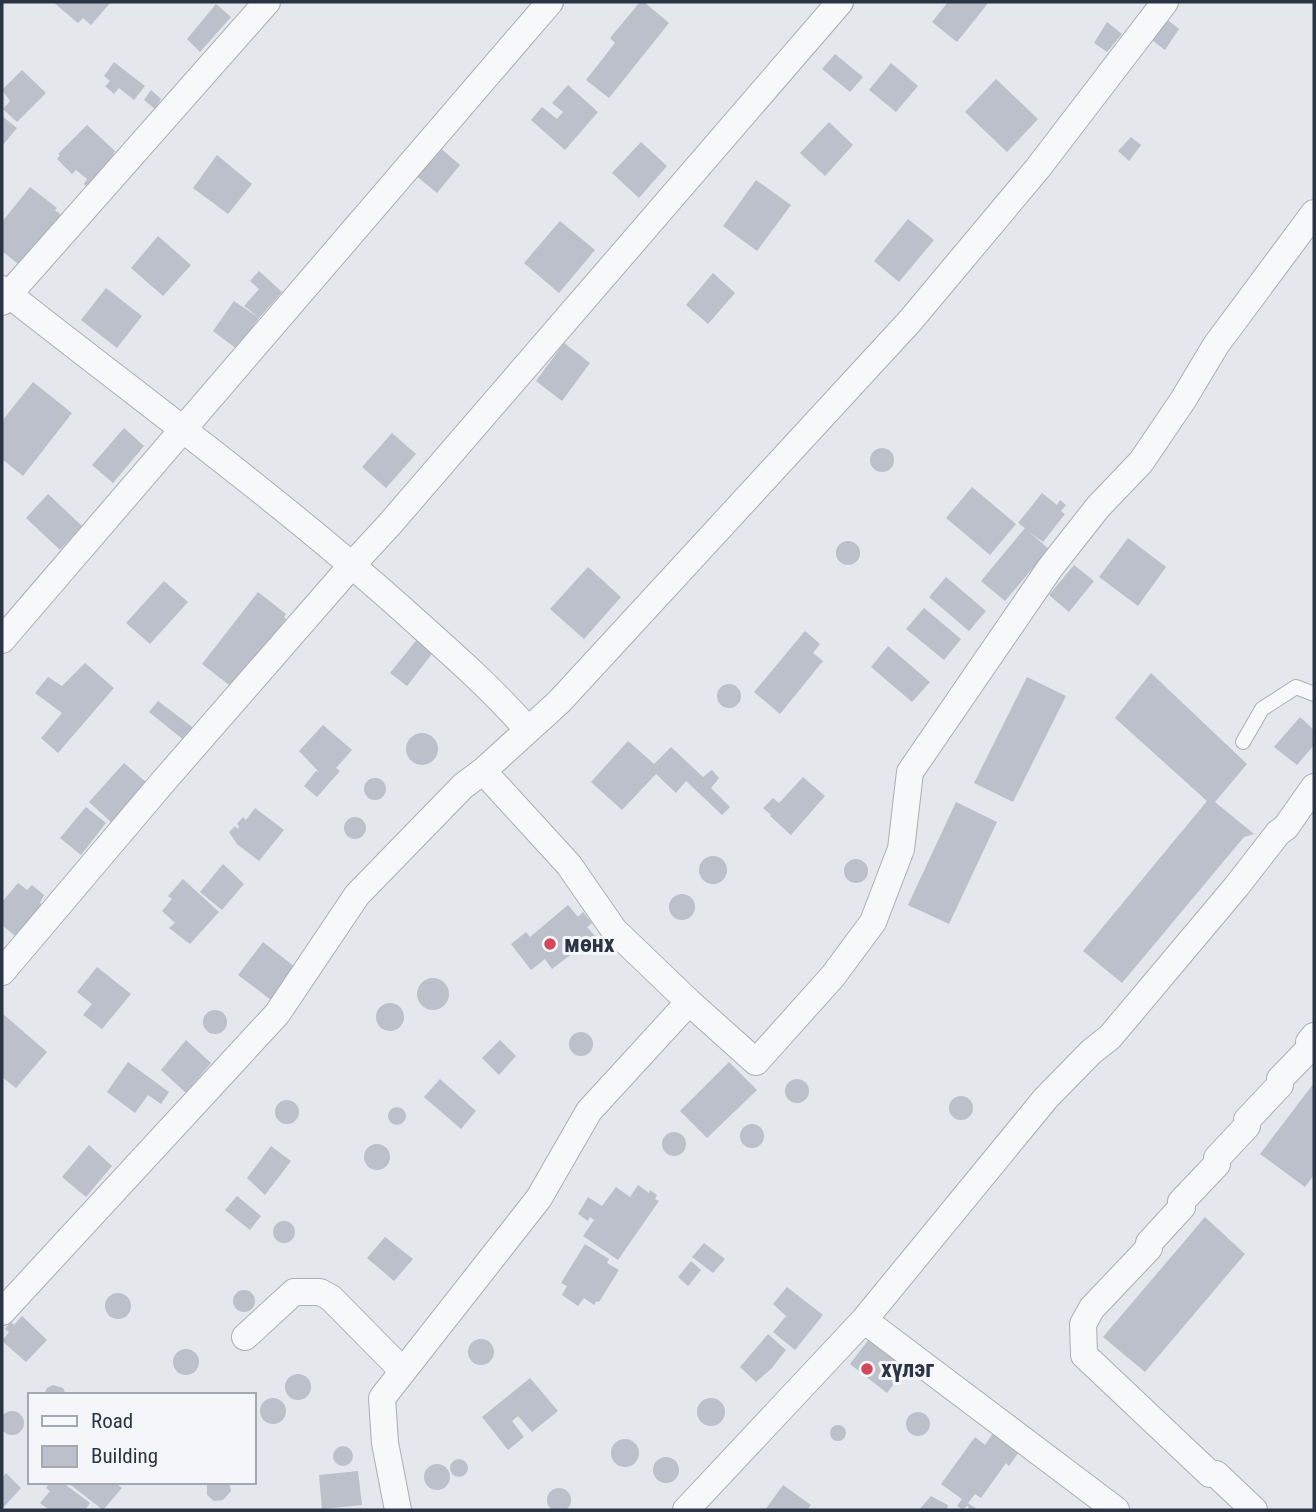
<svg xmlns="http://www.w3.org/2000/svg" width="1316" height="1512" viewBox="0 0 1316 1512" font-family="'Roboto Condensed',sans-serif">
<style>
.building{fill:#bbc0ca}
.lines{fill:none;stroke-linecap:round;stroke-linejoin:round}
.service-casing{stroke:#a9aeb7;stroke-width:16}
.minor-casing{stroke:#a9aeb7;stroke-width:28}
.service{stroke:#f7f8fa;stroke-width:14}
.minor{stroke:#f7f8fa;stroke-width:26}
.poi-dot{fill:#d1495b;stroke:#f4f6f9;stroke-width:2.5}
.labels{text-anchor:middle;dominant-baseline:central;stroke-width:6;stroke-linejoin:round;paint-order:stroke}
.poi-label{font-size:24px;font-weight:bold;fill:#2b3445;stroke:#f4f6f9;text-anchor:start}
</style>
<rect width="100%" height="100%" fill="#e4e7ec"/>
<path class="building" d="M53 2H111L91 25 83 18 78 23Z
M640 2H644L669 23 609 98 586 80 615 43 610 38Z
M948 2H989L957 42 932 22Z
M216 4 231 17 200 52 187 39Z
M1164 17 1179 29 1165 50 1148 37Z
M1107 22 1122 34 1107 52 1094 43Z
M835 54 863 77 850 92 822 69Z
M114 62 145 86 134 100 119 88 114 94 105 86 110 81 104 76Z
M891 63 918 86 896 112 869 90Z
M22 70 46 93 17 122 3 109 10 101 2 90Z
M996 79 1038 119 1007 152 965 112Z
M568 85 598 112 565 150 531 120 542 107 557 119 563 112 552 103Z
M151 90 161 99 155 109 144 100Z
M2 116 17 128 2 146Z
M829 122 853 145 825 176 800 153Z
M87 125 116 152 113 153 120 159 92 192 84 184 87 179 76 170 72 174 57 159 60 155 58 154Z
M1131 137 1141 145 1129 161 1118 151Z
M641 142 667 166 639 198 612 173Z
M438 146 460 165 437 193 414 174Z
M217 155 252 184 228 214 193 188Z
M756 180 791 205 757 251 723 226Z
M30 187 57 208 55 210 63 216 22 267 2 251V222Z
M908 219 934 240 899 282 874 261Z
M560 221 595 250 559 293 524 263Z
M158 236 191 265 163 296 131 268Z
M259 271 282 292 259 318 244 306 259 289 250 281Z
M713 273 735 293 708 324 686 305Z
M106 288 142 316 117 348 81 320Z
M234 301 259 318 237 349 213 331Z
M564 343 590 363 562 401 536 381Z
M33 382 72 413 23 476 2 459V421Z
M124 428 144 446 113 483 92 465Z
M392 433 416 454 386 488 362 467Z
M870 460a12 12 0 1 1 24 0a12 12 0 1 1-24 0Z
M972 487 1016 524 990 555 946 518Z
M1042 493 1057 505 1060 500 1066 505 1061 511 1065 514 1043 542 1029 532 1049 549 1005 601 981 581 1025 528 1018 523Z
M48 494 82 526 60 550 26 518Z
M1128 538 1166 567 1138 606 1099 577Z
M836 553a12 12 0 1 1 24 0a12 12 0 1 1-24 0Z
M1074 565 1094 581 1069 612 1049 595Z
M588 567 621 597 584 639 550 609Z
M946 577 986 611 969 631 929 597Z
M164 581 188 602 150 644 126 623Z
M258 592 286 614 284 617 286 619 233 688 202 664Z
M924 608 961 639 944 660 906 629Z
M805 631 820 644 813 653 823 661 780 714 754 692Z
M419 637 435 650 407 686 390 673Z
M888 646 930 682 912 702 871 667Z
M85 663 114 688 58 753 41 738 62 713 35 693 48 677 62 686Z
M1151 673 1247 764 1215 802 1254 834 1244 837 1122 983 1083 951 1207 801 1115 718Z
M1027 677 1066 696 1013 802 974 783Z
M717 696a12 12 0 1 1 24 0a12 12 0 1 1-24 0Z
M158 701 195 729 185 741 149 712Z
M1300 717 1314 730V745L1297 765 1274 747Z
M323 725 352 750 336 768 340 771 317 797 304 786 316 771 319 772 299 751Z
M406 749a16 16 0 1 1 32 0a16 16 0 1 1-32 0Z
M628 741 654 764 671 747 703 777 712 770 719 778 711 788 730 807 722 815 686 781 676 793 656 774 622 810 591 782Z
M124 763 147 783 111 822 89 802Z
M803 777 825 796 791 835 770 816 771 815 763 808 773 798 779 803Z
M364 789a11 11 0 1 1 22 0a11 11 0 1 1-22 0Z
M956 802 997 822 949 924 908 905Z
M86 807 106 823 81 855 60 838Z
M255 808 284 830 259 861 237 844 229 832 235 826 238 829 239 826 237 824 243 817 246 820Z
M344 828a11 11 0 1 1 22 0a11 11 0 1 1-22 0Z
M699 870a14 14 0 1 1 28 0a14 14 0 1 1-28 0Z
M844 871a12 12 0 1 1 24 0a12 12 0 1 1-24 0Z
M223 864 244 884 222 910 200 892Z
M183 879 219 912 190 944 169 928 175 923 162 911 172 899 168 896Z
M18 883 27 890 32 885 44 895 40 903 42 905 15 936 2 925V902Z
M669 907a13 13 0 1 1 26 0a13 13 0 1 1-26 0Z
M568 905 578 917 583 912 592 923 587 927 595 936 552 969 545 959 531 970 511 944 526 932 530 937Z
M263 942 295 967 275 1003 238 975Z
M97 967 131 994 102 1029 83 1015 92 1004 77 992Z
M417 994a16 16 0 1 1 32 0a16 16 0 1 1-32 0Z
M376 1017a14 14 0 1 1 28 0a14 14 0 1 1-28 0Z
M203 1022a12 12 0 1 1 24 0a12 12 0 1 1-24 0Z
M2 1013 47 1052 16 1088 2 1077Z
M569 1044a12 12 0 1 1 24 0a12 12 0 1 1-24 0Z
M186 1040 211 1063 186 1093 161 1070Z
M500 1040 516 1056 499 1075 482 1058Z
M128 1062 169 1092 161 1104 148 1095 135 1113 107 1092Z
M729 1062 757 1090 707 1138 680 1111Z
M785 1091a12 12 0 1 1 24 0a12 12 0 1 1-24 0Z
M440 1079 476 1111 461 1129 424 1097Z
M1314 1083V1175L1305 1187 1260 1154Z
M949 1108a12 12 0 1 1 24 0a12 12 0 1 1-24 0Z
M275 1112a12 12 0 1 1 24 0a12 12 0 1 1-24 0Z
M388 1116a9 9 0 1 1 18 0a9 9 0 1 1-18 0Z
M740 1136a12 12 0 1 1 24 0a12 12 0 1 1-24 0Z
M662 1144a12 12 0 1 1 24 0a12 12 0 1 1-24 0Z
M364 1157a13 13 0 1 1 26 0a13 13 0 1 1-26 0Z
M89 1145 112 1166 86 1197 62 1177Z
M271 1146 291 1161 265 1195 247 1178Z
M638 1185 649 1193 650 1190 657 1195 655 1199 659 1201 618 1260 583 1236 594 1220 590 1217 588 1221 578 1214 588 1197 602 1206 616 1187 630 1197Z
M237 1196 261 1216 250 1230 225 1210Z
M1205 1217 1245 1254 1145 1372 1103 1337Z
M273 1232a11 11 0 1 1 22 0a11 11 0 1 1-22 0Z
M385 1237 413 1259 394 1281 367 1258Z
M704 1243 725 1259 713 1273 692 1257Z
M585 1244 609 1259 607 1263 619 1270 599 1302 597 1301 594 1305 584 1298 578 1306 562 1295 567 1286 561 1283Z
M691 1261 701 1270 688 1286 678 1277Z
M787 1287 823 1315 795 1350 773 1332 786 1316 773 1304Z
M233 1301a11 11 0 1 1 22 0a11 11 0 1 1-22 0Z
M105 1306a13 13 0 1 1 26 0a13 13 0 1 1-26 0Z
M22 1316 47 1340 26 1362 2 1341 9 1332 5 1329 11 1322 14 1325Z
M768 1334 786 1350 771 1369 756 1382 740 1367Z
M872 1335 909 1364 887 1393 850 1364Z
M468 1352a13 13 0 1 1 26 0a13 13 0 1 1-26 0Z
M173 1362a13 13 0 1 1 26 0a13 13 0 1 1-26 0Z
M285 1387a13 13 0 1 1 26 0a13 13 0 1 1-26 0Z
M530 1378 558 1411 532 1432 518 1416 512 1421 524 1437 508 1450 482 1417Z
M53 1385 63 1388 66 1395H44L47 1388Z
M697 1412a14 14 0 1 1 28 0a14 14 0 1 1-28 0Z
M260 1411a13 13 0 1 1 26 0a13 13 0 1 1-26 0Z
M0 1423a12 12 0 1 1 24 0a12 12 0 1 1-24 0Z
M906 1424a12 12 0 1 1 24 0a12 12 0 1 1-24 0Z
M830 1433a8 8 0 1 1 16 0a8 8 0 1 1-16 0Z
M995 1430 1021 1449 1009 1466 1006 1463 981 1498 975 1494 968 1503 978 1510H967L969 1507 967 1506 963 1510 957 1506 962 1499 941 1484 975 1437 985 1445Z
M611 1453a14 14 0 1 1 28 0a14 14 0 1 1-28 0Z
M333 1456a10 10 0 1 1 20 0a10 10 0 1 1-20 0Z
M653 1470a13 13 0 1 1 26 0a13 13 0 1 1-26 0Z
M450 1468a9 9 0 1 1 18 0a9 9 0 1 1-18 0Z
M424 1477a13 13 0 1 1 26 0a13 13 0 1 1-26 0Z
M358 1471 362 1505 322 1509 319 1475Z
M6 1473 21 1488 2 1509V1478Z
M50 1482H62L90 1503 85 1510H49L40 1503 50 1491 46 1488Z
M67 1482H114L122 1488 103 1510Z
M207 1482H229L231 1491 223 1500 214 1501 207 1495Z
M783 1485 811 1505 807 1510H765Z
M547 1500a12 12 0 1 1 24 0a12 12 0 1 1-24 0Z
M931 1496 948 1505 947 1510H919Z"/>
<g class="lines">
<defs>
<path id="service" d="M1243 742 1262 709 1296 687 1314 694"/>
<path id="minor" d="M2 289C136 395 274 495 401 608 445 648 489 685 528 730
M2 302 267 2
M2 640 550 2
M483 771 569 865 614 930 689 1002 756 1062 833 976 873 922 901 849 910 772 1050 568 1098 507 1141 462 1183 400 1216 345 1314 213
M2 972 162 783 352 565 389 525 840 2
M2 1312 277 1014 357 895 463 786 483 771 559 702 910 321 1038 168 1165 2
M864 1320 1116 1510
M245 1337 294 1292H320L331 1298 403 1371
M398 1510 385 1443 382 1398 539 1198 589 1111 689 1002
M686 1510 864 1320 1046 1098 1091 1052 1110 1037 1236 887 1278 833 1286 827 1314 787
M1254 1510 1216 1474H1210L1084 1355 1083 1324 1092 1308 1149 1248V1243L1182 1207 1181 1202 1217 1164V1158L1247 1126V1120L1280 1085V1079L1310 1048 1309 1042 1314 1036"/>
</defs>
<use href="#service" class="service-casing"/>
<use href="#minor" class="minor-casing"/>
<use href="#service" class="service"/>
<use href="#minor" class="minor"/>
</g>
<g class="poi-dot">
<circle cx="550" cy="944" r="7"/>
<circle cx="867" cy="1369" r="7"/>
</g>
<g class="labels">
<g class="poi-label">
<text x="564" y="944">мөнх</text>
<text x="881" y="1369">хүлэг</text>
</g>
</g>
<rect width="1316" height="1512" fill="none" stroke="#2b3445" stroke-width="7"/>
<rect x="28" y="1393" width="228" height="91" fill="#f4f6f9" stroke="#a4a8b1" stroke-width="2"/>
<rect x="42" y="1416" width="35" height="10" fill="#f7f8fa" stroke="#a4a8b1" stroke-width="2"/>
<text x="91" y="1428" font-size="21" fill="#2b3445">Road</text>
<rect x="42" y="1446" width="35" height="21" fill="#bbc0ca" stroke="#a4a8b1" stroke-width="2"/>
<text x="91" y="1463" font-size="21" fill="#2b3445">Building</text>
</svg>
